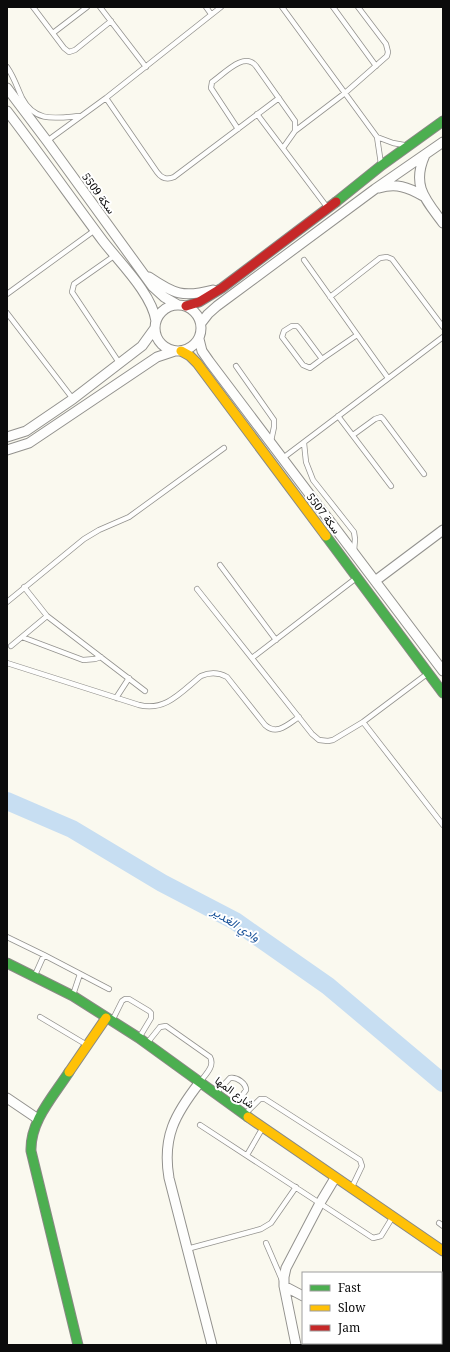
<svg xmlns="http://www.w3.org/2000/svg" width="450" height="1352" viewBox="0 0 450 1352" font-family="'Noto Serif',Vazirmatn,serif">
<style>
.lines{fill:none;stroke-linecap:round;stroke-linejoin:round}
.river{stroke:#c7def2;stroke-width:18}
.lane-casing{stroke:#93928e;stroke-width:6}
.street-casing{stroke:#93928e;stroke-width:11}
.fast-casing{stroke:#898984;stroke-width:11}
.slow-casing{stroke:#898984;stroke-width:11}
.jam-casing{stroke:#898984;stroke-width:11}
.lane{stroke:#fefefd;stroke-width:4.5}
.street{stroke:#fefefd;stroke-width:9}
.fast{stroke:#4caf50;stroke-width:9}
.slow{stroke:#ffc107;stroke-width:9}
.jam{stroke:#c62828;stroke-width:9}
.labels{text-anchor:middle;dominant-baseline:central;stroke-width:4;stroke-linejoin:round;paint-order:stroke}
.street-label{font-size:11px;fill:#0b0b0b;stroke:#fff}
.water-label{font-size:12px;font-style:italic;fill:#195299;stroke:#fff}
</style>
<rect width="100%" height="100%" fill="#faf9ef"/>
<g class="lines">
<path class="river" d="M7 801 72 829 162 883 235 921 328 986 443 1083"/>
<defs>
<path id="lane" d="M33 7 64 48 69 52 75 50 111 21
M100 7 146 67
M206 7 211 14
M282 7 377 137 381 164
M333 7 376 66
M53 33 87 7
M7 67C14 77 17 87 22 98 35 123 56 118 79 116
M106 98 157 172C162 179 167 180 174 177L279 98
M257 114 327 207
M238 129 211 88 212 82C224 74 244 51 256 66L295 121V131L283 148
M295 131 345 93 387 56 388 52 386 44 358 7
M377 137 393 143 404 145
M47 141 106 98 221 7
M114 256 74 284 72 292 120 364
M304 260 388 378
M7 294 95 230
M330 297 380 258 387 257 392 259 443 327
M7 313 73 399
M292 326H297L299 328 322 359 310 368 303 365 282 337 284 331Z
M322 359 357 335
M236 366 274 420V427L271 441
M338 416 391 486
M353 435 375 419 381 417 383 419 424 474
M304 443 306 462 313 480 354 532 355 539 354 551
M283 458 443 337
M220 565 276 640
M24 587 47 616 145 691
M197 589 312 734 319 740 328 741 333 740 363 722 427 674
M7 602 84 539 99 530 129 517 224 448
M22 637 83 660 95 659 101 657
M11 646 47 616
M252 658 355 579
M7 663 139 705C166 712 182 691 201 676 210 672 218 672 227 677L265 725C277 736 288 724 299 717
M116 698 129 678
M363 722 443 825
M7 937 44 955 109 989
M35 975 44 955
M73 995 80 974
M40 1017 87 1045
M113 1019 122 1001 125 999H129L149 1011 151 1013V1018L139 1038
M148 1042 160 1027 166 1026 210 1057C215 1066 206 1074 200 1082
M217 1092 230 1078C237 1077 246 1083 246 1090L235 1106
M246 1113 260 1099H265L360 1160 362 1166 352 1187
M200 1125 373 1238 381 1236 392 1218
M247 1155 262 1129
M439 1223 443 1226
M266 1243 282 1280
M187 1249 261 1229 271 1223 296 1187"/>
<path id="street" d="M7 88 47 141 153 287 164 297 178 305
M7 111C40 154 71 198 103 241 120 263 152 294 156 321
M425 155C411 186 426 200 443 223
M379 188C396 183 408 187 423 196
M149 277C174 294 183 298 213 290
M155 328a23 23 0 1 1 46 0a23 23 0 1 1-46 0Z
M201 323 208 314 217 306 375 189 443 142
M199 339 202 351 209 361 443 671
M7 437 26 431 73 399 142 346 155 328
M7 450 29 443 157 357 175 351
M375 581 443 530
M200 1082C175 1114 162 1137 169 1178L212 1345
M7 1098 38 1119
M284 1286 303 1296
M387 1343 391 1345
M296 1345 284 1286V1277L286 1268 320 1203 335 1178"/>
<path id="fast" d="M336 202 382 165 443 121
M326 536 443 693
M7 963 73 996 139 1038 248 1117
M69 1072C53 1097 30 1121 31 1151L78 1345"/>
<path id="slow" d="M181 351 190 356 197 363 326 536
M69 1072 106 1018
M248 1117 443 1251"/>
<path id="jam" d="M186 306 199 302 222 288 336 202"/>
</defs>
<use href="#lane" class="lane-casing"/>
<use href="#street" class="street-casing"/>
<use href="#fast" class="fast-casing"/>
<use href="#slow" class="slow-casing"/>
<use href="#jam" class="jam-casing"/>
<use href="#lane" class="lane"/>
<use href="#street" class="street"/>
<use href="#fast" class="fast"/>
<use href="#slow" class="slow"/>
<use href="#jam" class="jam"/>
</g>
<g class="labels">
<g class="street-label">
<text transform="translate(99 193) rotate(54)">سكة 5509</text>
<text transform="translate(324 513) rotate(53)">سكة 5507</text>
<text transform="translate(235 1092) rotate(36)">شارع المها</text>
</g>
<g class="water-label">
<text transform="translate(236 924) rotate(32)">وادي الغدير</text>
</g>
</g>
<rect width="450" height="1352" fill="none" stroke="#0b0b0b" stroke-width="16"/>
<rect x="302" y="1272" width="140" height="72" fill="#ffffff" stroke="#9d9d9d"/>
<rect x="310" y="1285" width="20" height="6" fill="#4caf50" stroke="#9d9d9d"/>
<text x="338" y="1292" font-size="12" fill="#0b0b0b">Fast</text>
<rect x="310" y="1305" width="20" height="6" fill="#ffc107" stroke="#9d9d9d"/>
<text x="338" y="1312" font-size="12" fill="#0b0b0b">Slow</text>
<rect x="310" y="1325" width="20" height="6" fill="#c62828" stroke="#9d9d9d"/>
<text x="338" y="1332" font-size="12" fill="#0b0b0b">Jam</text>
</svg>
